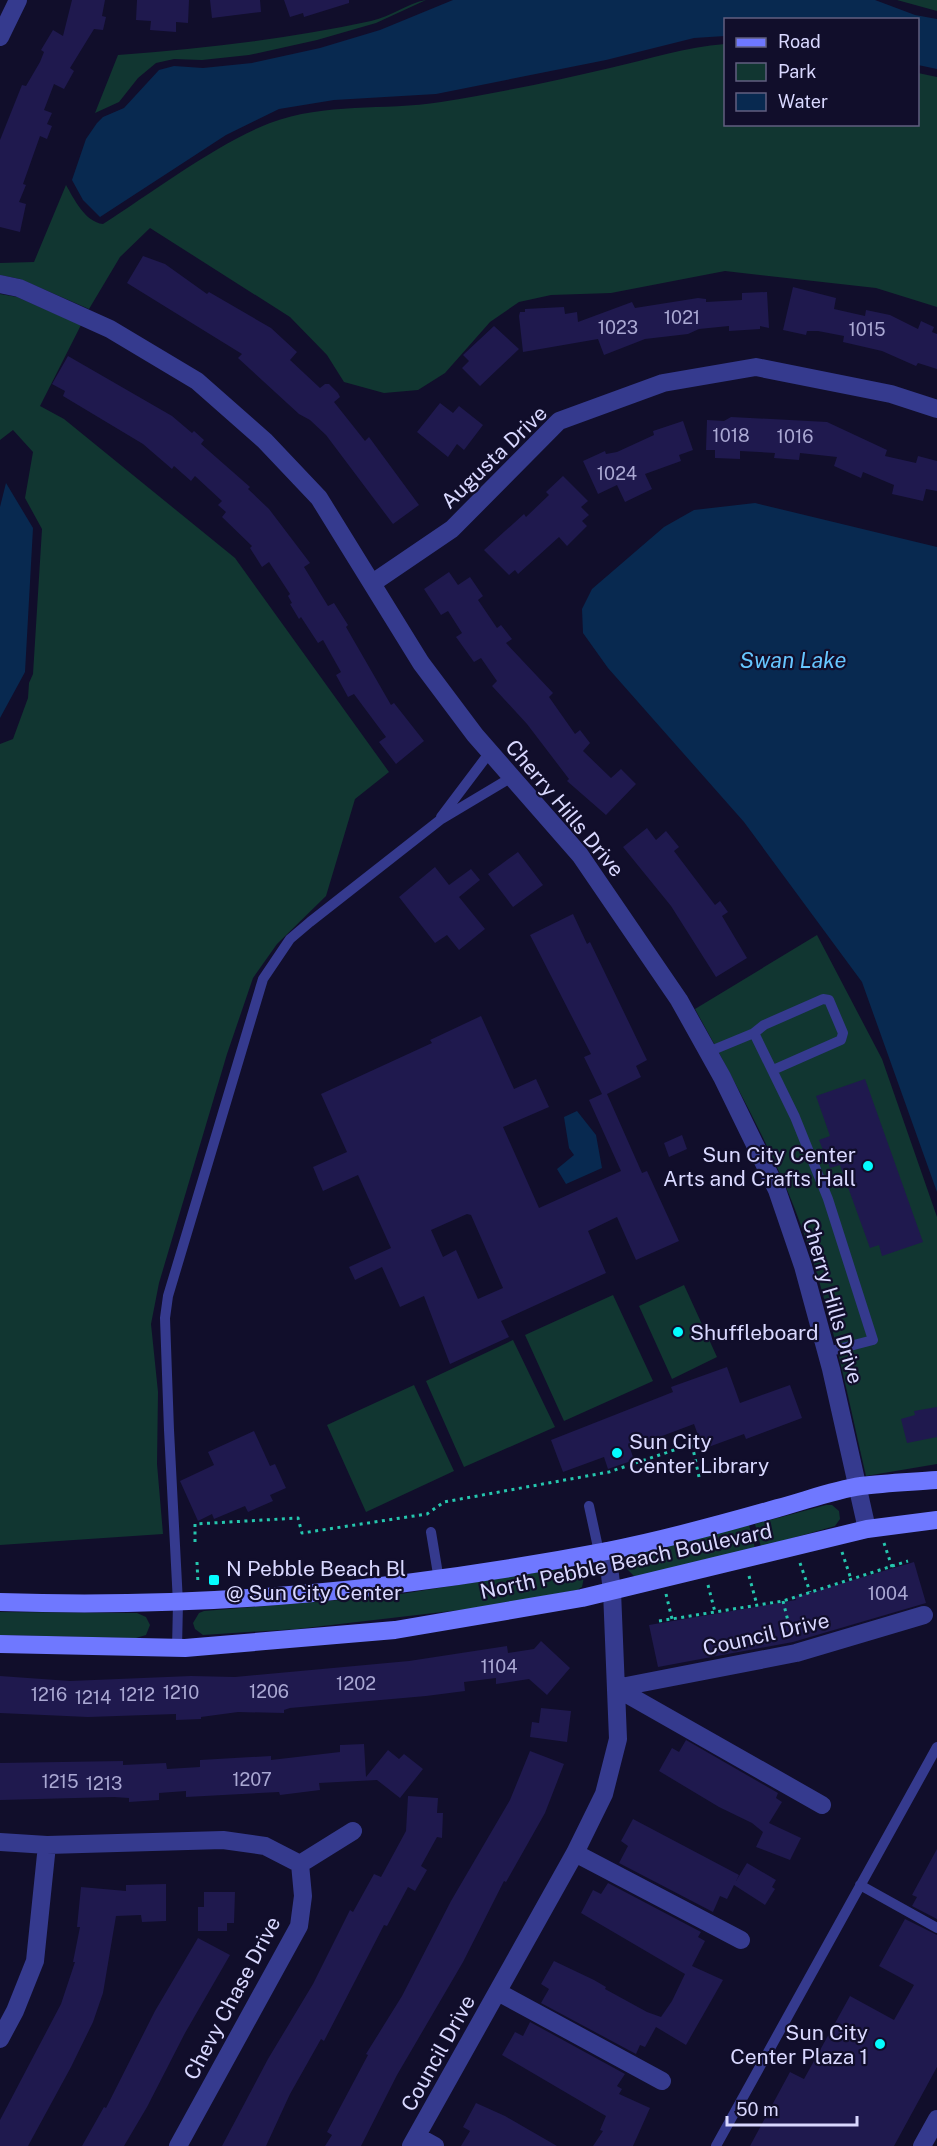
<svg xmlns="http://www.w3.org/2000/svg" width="937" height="2146" viewBox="0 0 937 2146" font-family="'Public Sans',sans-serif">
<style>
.green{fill:#113631}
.water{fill:#082950}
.building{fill:#1f194e;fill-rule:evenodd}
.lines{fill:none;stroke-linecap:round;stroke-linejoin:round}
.path{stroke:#25c6ae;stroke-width:3;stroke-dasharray:3 4.5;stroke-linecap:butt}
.lane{stroke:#353a8e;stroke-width:10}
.street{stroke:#353a8e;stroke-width:18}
.secondary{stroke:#6f78ff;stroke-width:18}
.poi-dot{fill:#04fcff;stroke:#110e2b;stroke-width:2}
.labels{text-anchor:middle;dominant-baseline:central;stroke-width:4.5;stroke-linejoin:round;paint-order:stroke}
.number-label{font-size:18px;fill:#aaa8d3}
.street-label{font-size:21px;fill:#d9d8ff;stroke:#110e2b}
.poi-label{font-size:21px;fill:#d9d8ff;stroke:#110e2b;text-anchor:start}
.water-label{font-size:22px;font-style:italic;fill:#66c6ff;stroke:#110e2b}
</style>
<rect width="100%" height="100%" fill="#110e2b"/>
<path class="green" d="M426 0 376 23 317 40 249 55 202 60 174 59 156 63 138 78 119 102 95 113 118 55C203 49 287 39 371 21 390 17 408 3 426 0Z
M897 0H937V11Z
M725 44 726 124H918V73L937 77V307L876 288 725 271 611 293 551 295 519 302 490 322 445 373 418 390 384 393 344 382 327 355 290 317 150 228 120 257 89 309 20 279 0 275V263L34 262 66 185C74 199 85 222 103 224 153 192 216 144 270 123 326 102 383 111 441 102 497 93 555 81 610 68 649 59 686 47 725 44Z
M0 294 17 297 81 325 40 406 64 419 235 558 389 772 355 799 326 896 277 944 253 978 227 1054 159 1283 151 1324 158 1392 157 1464 163 1534 0 1545V744L13 739 28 698 29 683 33 674 42 529 25 498 33 452 13 430 0 440Z
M817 935 882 1059 937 1217V1464L866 1476C844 1380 825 1279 786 1187 759 1126 727 1067 695 1009Z
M684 1285 717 1357 672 1379 639 1306Z
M613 1295 653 1381 564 1421 525 1335Z
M513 1340 555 1427 464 1467 426 1381Z
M414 1385 454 1471 366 1512 327 1425Z
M826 1505H832L839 1511 840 1519 835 1526 761 1547 755 1524Z
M749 1525 755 1548 635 1577 627 1569V1561L633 1554Z
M571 1567 580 1569 584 1577 582 1587 577 1590 477 1608 297 1629 203 1635 195 1629 193 1623 199 1613 204 1611 388 1596Z
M0 1612 137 1613 146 1617 150 1625 146 1635 136 1638 0 1635Z"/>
<path class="water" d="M453 0H875L915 15 937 19V69L918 65V20H726L725 36 694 38 606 60 436 94 334 100 279 109 226 135 100 217 83 200 72 180 86 139 97 123 103 117 124 108 159 70 174 66 203 68 252 63 320 48 380 30Z
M6 483 33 528 25 672 0 718V507Z
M755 503 937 547V1192L862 982 744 822 608 668 583 633 582 609 592 589 664 527 694 510Z
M577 1111 596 1135 602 1168 566 1184 557 1169 574 1155 569 1148 564 1117Z"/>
<path class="building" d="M72 0H105L102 16 106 17 103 30 94 29 70 68 74 71 64 89 54 84 44 110 52 113 47 124 52 126 47 139 40 136 23 184 26 185 19 202 26 204 20 232 0 227V140L22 85 26 86 40 62 44 52 41 50 53 30 63 36Z
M137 0H189L188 23 176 22V32L150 30 151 21 136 20Z
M210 0H260L261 12 212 18Z
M284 0H349V3L304 17 303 13 290 17Z
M143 256 165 264 207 294 209 292 271 328 297 352 290 360 320 388 325 384H329L338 393 340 397 334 402 365 441 369 437 419 505 393 524 326 435 310 420 299 414 238 358 242 354 127 283Z
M793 287 836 298 834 309 865 316 866 310 890 315 918 329 921 321 934 327 932 332 937 334V369L918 363 916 366 882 351 843 342 844 336 818 331H807L806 335 783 330Z
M767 292 769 328 760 326V329L729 331V326L699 329 688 334 645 339 604 355 598 339 523 352 519 316 520 312H525V309L564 307 565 314 577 312 578 322 632 302 635 308 698 298 706 299V302L742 300V293Z
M494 326 519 349 480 386 462 368 469 361 463 355Z
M68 356 172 416 192 433 194 431 204 440 201 444 250 487 248 489 269 509 310 563 304 567 328 606 334 603 348 625 346 627 391 705 394 703 424 741 396 764 379 742 386 737 354 694 348 697 336 675 341 672 323 640 318 643 301 617 299 619 290 604 292 603 288 596 290 594 269 562 262 567 250 548 252 546 222 517 226 512 218 505 222 501 195 476 191 481 174 466 172 469 143 444 63 396 65 391 52 384Z
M440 403 453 413 459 406 483 425 464 450 457 444 448 457 417 432Z
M731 417 827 422 887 450 885 456 916 463 918 456 937 461V491L926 489 923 501 892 494 894 485 863 472 861 478 834 466 837 457 800 453 799 460 774 458 775 453 740 451V459L715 458V450H706L707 420 724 421Z
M683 421 693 450 679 455 681 461 645 474 652 489 625 502 617 485 598 494 583 461 605 451 606 454 617 452 654 435 653 431Z
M563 476 588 501 581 507 589 515 582 521 587 526 567 546 559 537 518 574 515 570 509 575 484 550 524 514 526 517 549 495 546 492Z
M449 572 458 585 470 577 483 596 478 600 497 628 501 625 512 639 506 643 553 693 549 697 575 734 580 730 590 743 583 751 611 778 621 769 636 784 606 815 567 781 569 779 527 724 492 686 497 681 481 658 474 662 456 637 462 633 448 611 441 615 424 589Z
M647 828 656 840 666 831 679 847 674 851 715 905 720 901 728 912 722 916 747 958 716 977 671 906 623 847Z
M518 852 543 885 513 907 488 874Z
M435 867 449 885 471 869 480 880 459 897 485 929 459 950 447 935 435 943 399 897Z
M573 914 587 944 590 942 647 1060 636 1066 641 1077 607 1094 642 1173 647 1171 679 1241 636 1260 617 1217 588 1231 606 1273 501 1321 509 1337 450 1364 424 1296 400 1307 382 1267 355 1280 349 1267 391 1248 358 1175 323 1191 313 1167 347 1152 321 1094 432 1043 430 1040 481 1016 514 1089 536 1079 549 1107 503 1127 539 1208 621 1171 589 1100 602 1094 584 1057 591 1054 530 935ZM467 1214 471 1215 503 1288 478 1299 456 1250 443 1257 431 1230Z
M865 1079 923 1242 882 1256 879 1245 870 1248 840 1165 830 1168 819 1140 830 1136 816 1096Z
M682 1135 687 1149 669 1157 664 1143Z
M727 1367 740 1403 790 1385 802 1418 746 1439 744 1434 703 1449 694 1424 630 1448 634 1460 608 1469 604 1457 563 1472 551 1440 673 1392 671 1387Z
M937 1407V1437L907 1443 901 1419 915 1415 914 1411Z
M254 1431 270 1466 275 1464 286 1488 270 1495 273 1501 248 1512 245 1506 214 1519 212 1514 198 1521 180 1481 214 1465 208 1452Z
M914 1562 926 1603 793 1642 658 1667 649 1625 796 1600 795 1597Z
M541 1641 570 1668 547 1695 529 1679 496 1684V1678L464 1682 465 1691 426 1696 290 1708 284 1710V1713L238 1712 201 1717V1719L176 1720V1714L88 1717 0 1713V1676L70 1681 191 1676 235 1677 409 1661 507 1646 508 1653 534 1649Z
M541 1708 571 1711 567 1742 530 1737 532 1722 539 1723Z
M686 1740 778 1793 776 1798 782 1802 769 1823 801 1838 790 1860 756 1847 763 1832 752 1823 719 1807 659 1771 672 1748 679 1752Z
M364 1744 366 1777 388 1750 399 1759 404 1754 423 1769 400 1798 377 1780 319 1783 320 1790 280 1795 279 1792 186 1797V1791L159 1793V1800L129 1802V1798L114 1797 0 1800V1763L123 1761V1765L166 1763 167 1769 200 1767V1760L271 1756V1760L340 1752V1745Z
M530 1751 564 1764 545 1813 506 1882 504 1881 463 1962 397 2075 361 2146H325L332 2135 327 2132 368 2055 366 2054 402 1996 451 1901 510 1800Z
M408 1796 438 1798 437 1813H443L442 1838 437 1837 421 1866 427 1870 415 1891 408 1887 387 1926 384 1925 324 2041 321 2039 290 2094 266 2146H222L268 2059 313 1984 350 1910 353 1912 374 1874 381 1877 406 1831Z
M633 1819 739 1875 736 1881 747 1863 776 1880 772 1887 775 1889 765 1905 734 1885 727 1899 720 1896 713 1912 619 1863 628 1846 621 1841Z
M937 1849V1919L912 1906 917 1897 912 1895Z
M608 1883 701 1932 698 1937 705 1941 692 1966 723 1980 686 2045 656 2027 645 2047 640 2045 636 2054 541 2003 549 1989 541 1984 554 1961 594 1980 606 1987 605 1989 647 2012 661 2017 672 2001 685 1974 581 1913 593 1890 601 1894Z
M166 1884V1921L142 1922 141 1915 116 1916 103 1993 93 2022 71 2067 28 2146H0V2120L61 2004 75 1962H73L80 1927H77L81 1887 126 1891V1885Z
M204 1892H235L234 1923H227V1931H198V1907H204Z
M905 1919 937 1935V2067L894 2146H750L790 2072 804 2079 850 1996 894 2020 914 1985 879 1966Z
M198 1938 230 1955 185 2033 147 2107 124 2146H82L104 2107 106 2108 155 2011Z
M530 2022 625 2074 617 2086 622 2089 619 2094 650 2108 633 2146H593L603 2131 600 2130 606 2116 502 2055 515 2032 523 2036Z
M476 2103 505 2116 557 2146H461L470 2131 463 2127Z"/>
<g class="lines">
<path class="path" d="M195 1542V1524L298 1518 302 1533 427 1514 444 1502 609 1472 692 1444 699 1477
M884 1543 892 1567
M842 1552 851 1579
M197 1562 198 1584
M800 1563 810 1592
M749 1576 757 1605
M708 1585 715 1612
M666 1594 672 1619
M783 1601 792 1637
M659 1621 783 1601 908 1561"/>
<path class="lane" d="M441 817 490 752
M754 1033 764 1025 823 999 829 1000 843 1033 841 1040 773 1070
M708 1052 754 1033 795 1117 828 1199 873 1340 827 1352
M589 1506 599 1552
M431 1532 439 1580
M177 1648 178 1603 169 1430 165 1318 168 1296 263 979 290 939 310 922 440 820 512 777
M860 1885 937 1928
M716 2146 937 1747"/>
<path class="street" d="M0 37 18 0
M0 284 19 288 110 329 197 381 265 441 319 498 421 663 475 735 580 855 679 1000 722 1077 777 1190 803 1266 831 1369 867 1529
M374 582 452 529 559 421 663 383 756 367 891 394 937 409
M822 1805 616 1688 796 1653 924 1615
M0 1842 47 1845 223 1840 265 1846 300 1864 353 1831
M575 1853 741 1940
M498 1992 662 2081
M0 2039 15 2011 35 1961 47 1845
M417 2136 435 2146
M178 2146 299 1926 303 1896 300 1864
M411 2146 575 1853 604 1794 618 1739 612 1591 607 1551
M922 2146 937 2119"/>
<path class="secondary" d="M0 1602C209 1609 402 1590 607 1551 664 1540 722 1524 778 1508 805 1501 833 1490 861 1486 886 1483 912 1482 937 1480
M0 1644 185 1648 395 1630 582 1598 867 1529 937 1520"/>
</g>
<g class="poi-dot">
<circle cx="868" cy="1166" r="6"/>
<circle cx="678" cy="1332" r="6"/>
<circle cx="617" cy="1453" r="6"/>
<rect x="208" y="1574" width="12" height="12" rx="3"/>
<circle cx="880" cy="2044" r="6"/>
</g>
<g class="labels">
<g class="number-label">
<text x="682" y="317">1021</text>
<text x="618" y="327">1023</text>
<text x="867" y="329">1015</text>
<text x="731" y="435">1018</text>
<text x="795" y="436">1016</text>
<text x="617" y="473">1024</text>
<text x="888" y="1593">1004</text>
<text x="499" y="1666">1104</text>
<text x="356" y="1683">1202</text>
<text x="269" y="1691">1206</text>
<text x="181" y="1692">1210</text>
<text x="49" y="1694">1216</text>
<text x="137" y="1694">1212</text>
<text x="93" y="1697">1214</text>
<text x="252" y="1779">1207</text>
<text x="60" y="1781">1215</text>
<text x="104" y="1783">1213</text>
</g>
<g class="street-label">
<text transform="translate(494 457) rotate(-44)">Augusta Drive</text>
<text transform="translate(565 808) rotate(50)">Cherry Hills Drive</text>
<text transform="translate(833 1301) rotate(74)">Cherry Hills Drive</text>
<text transform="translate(626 1561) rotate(-12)">North Pebble Beach Boulevard</text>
<text transform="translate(766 1634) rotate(-13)">Council Drive</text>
<text transform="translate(232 1998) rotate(-62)">Chevy Chase Drive</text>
<text transform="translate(438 2053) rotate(-61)">Council Drive</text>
</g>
<g class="poi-label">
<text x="856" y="1154" text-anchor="end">Sun City Center<tspan x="856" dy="24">Arts and Crafts Hall</tspan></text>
<text x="690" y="1332">Shuffleboard</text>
<text x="629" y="1441">Sun City<tspan x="629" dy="24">Center Library</tspan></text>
<text x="226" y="1568">N Pebble Beach Bl<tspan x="226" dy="24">@ Sun City Center</tspan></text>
<text x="868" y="2032" text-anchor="end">Sun City<tspan x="868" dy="24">Center Plaza 1</tspan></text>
</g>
<g class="water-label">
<text x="793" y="660">Swan Lake</text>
</g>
</g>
<rect x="724" y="18" width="195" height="108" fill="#110e2b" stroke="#615f80" stroke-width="1.5"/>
<rect x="736" y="38" width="30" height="9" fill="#6f78ff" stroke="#615f80" stroke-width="1.5"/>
<text x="778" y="48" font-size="18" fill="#d9d8ff">Road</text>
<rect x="736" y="63" width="30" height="18" fill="#113631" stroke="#615f80" stroke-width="1.5"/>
<text x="778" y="78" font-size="18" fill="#d9d8ff">Park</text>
<rect x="736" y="93" width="30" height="18" fill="#082950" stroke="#615f80" stroke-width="1.5"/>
<text x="778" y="108" font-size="18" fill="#d9d8ff">Water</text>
<path d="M727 2116v9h130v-9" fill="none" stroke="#d9d8ff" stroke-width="3"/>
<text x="736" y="2116" font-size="18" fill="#d9d8ff" stroke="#110e2b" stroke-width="4.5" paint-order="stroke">50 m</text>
</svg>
